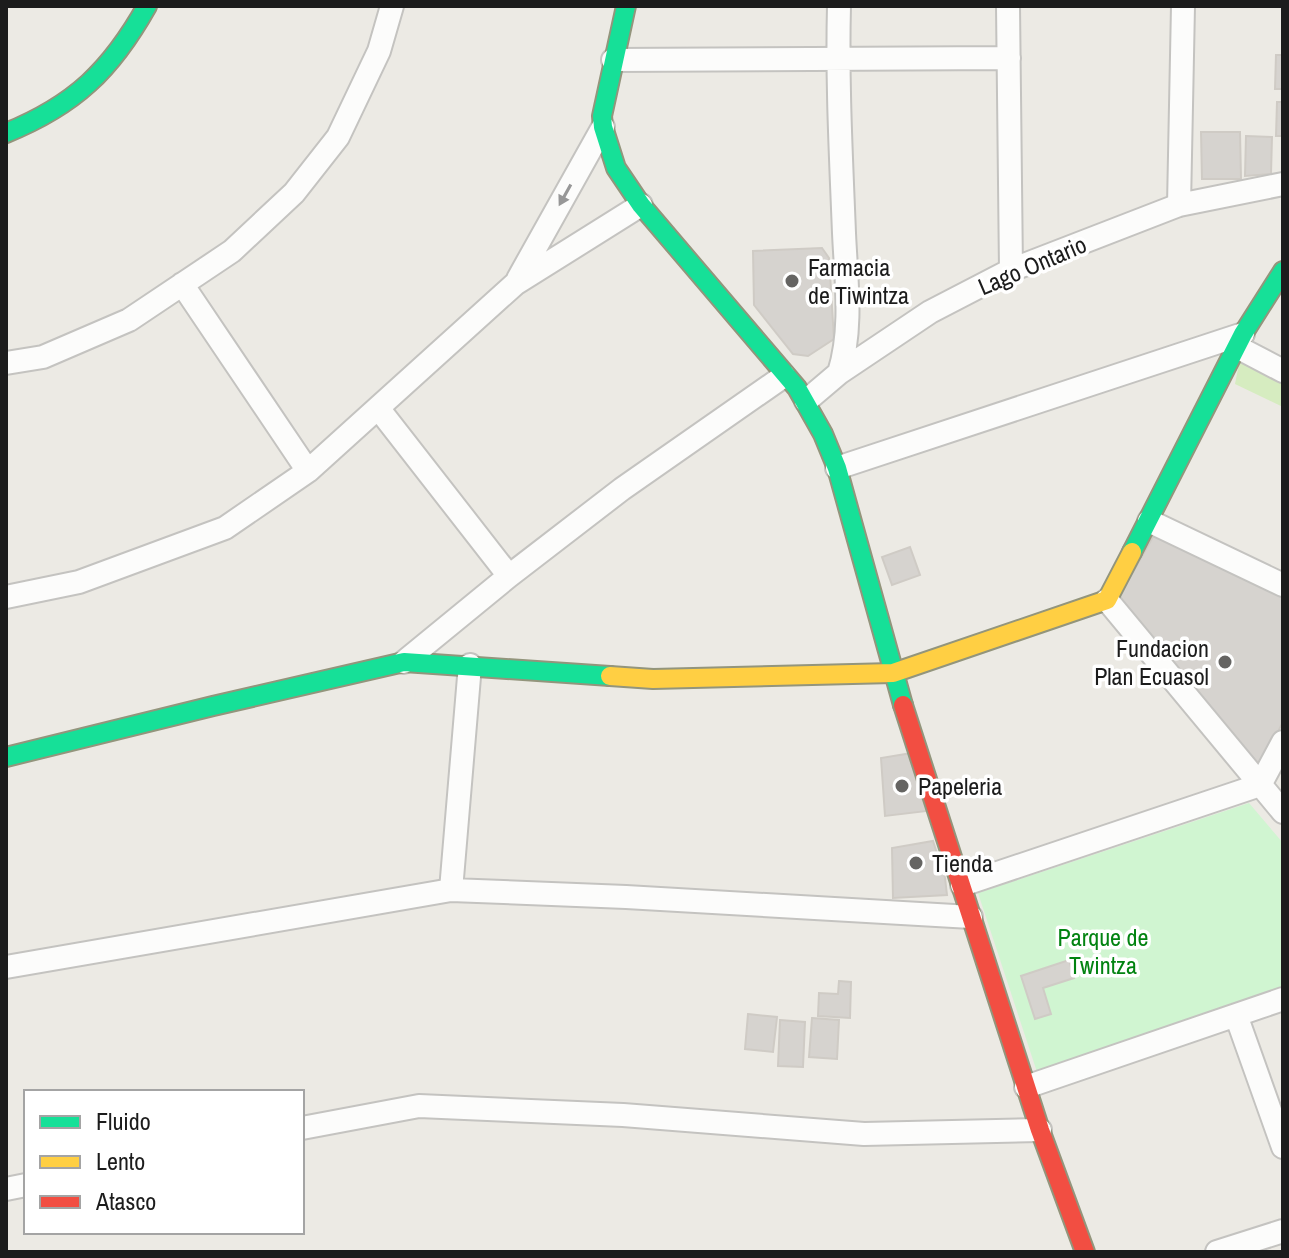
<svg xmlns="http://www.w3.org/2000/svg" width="1289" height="1258" viewBox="0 0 1289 1258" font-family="'Archivo Narrow',sans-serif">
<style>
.grass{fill:#d6ecc0}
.park{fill:#d0f5d1}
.building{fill:#d6d3cf;stroke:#cfcbc5;stroke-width:2}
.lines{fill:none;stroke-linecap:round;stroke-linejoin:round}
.street-casing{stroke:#c4c3c0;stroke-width:26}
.fast-casing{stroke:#93957c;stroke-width:22}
.slow-casing{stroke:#93957c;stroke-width:22}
.jam-casing{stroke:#93957c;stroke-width:22}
.street{stroke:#fcfcfb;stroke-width:22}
.fast{stroke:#16e098;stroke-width:18}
.slow{stroke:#ffcf43;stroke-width:18}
.jam{stroke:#f24e42;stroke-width:18}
.oneway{fill:#979797}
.poi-dot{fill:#656462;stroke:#fff;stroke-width:3}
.labels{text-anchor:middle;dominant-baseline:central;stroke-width:7;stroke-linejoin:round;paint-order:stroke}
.street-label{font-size:24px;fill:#1c1c1c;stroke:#fff}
.poi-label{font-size:24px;fill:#1c1c1c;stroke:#fff;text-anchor:start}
.park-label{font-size:24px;fill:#028311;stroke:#fff}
</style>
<rect width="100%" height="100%" fill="#eceae4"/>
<path class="grass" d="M1240 359 1283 382V407L1235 384Z"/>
<path class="park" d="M1249 803 1283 843V991L1037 1072 978 893Z"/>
<path class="building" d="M1276 55H1283V89H1275Z
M1277 102H1283V136H1276Z
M1201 132H1240L1241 179H1202Z
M1246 136 1272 137 1271 174 1245 176Z
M822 248 829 258 834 339 808 356 793 354 754 305 753 251Z
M1154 535 1283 595V722L1258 770 1116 602Z
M910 547 920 575 892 585 882 557Z
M912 753 927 811 885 816 881 758Z
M933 841 945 878 947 895 893 898 892 848Z
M1069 960 1074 978 1043 988 1051 1014 1035 1019 1021 976Z
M839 981 851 982 850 1018 818 1016 819 993 838 994Z
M748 1014 777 1017 773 1052 745 1049Z
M812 1018 839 1020 837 1059 809 1057Z
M780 1020 805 1022 803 1067 778 1066Z"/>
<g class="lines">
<defs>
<path id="street" d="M839 6C837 82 841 157 844 233 846 279 853 329 839 373
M1008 6 1011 270
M613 60 1009 58
M1179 205 1183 6
M518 279 603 127
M182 284 308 471
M1237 347 1283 371
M6 363 43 357 129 320 232 251 294 193 338 137 379 51 392 6
M806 401 839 373 930 312 1011 270 1179 205 1283 184
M378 408 509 576
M837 468 1243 334
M1149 521 1283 585
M6 597 79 582 225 528 308 471 515 284 641 205
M1107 600 1283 812
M404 662 509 576 622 489 784 376
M962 885 1260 785 1283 742
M451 890 470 665
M6 967 451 890 626 897 971 917
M1236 1015 1283 1147
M1026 1087 1283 999
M302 1128 419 1106 623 1115 864 1134 1040 1130
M6 1189 26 1185
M1217 1252 1283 1231"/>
<path id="fast" d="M626 6 602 116 603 127 616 168 641 205 797 388 823 434 837 468 903 705
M6 133C75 105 111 70 147 6
M1132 552 1243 334 1283 271
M6 757 213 706 404 662 610 676"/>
<path id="slow" d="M610 676 653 679 893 673 1107 600 1132 552"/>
<path id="jam" d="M903 705 1040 1130 1085 1252"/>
</defs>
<use href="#street" class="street-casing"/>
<use href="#fast" class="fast-casing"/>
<use href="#slow" class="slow-casing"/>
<use href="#jam" class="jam-casing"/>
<use href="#street" class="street"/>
<use href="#fast" class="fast"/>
<use href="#slow" class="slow"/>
<use href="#jam" class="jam"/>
</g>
<defs><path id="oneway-solid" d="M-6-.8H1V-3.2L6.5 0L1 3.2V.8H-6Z" transform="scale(2)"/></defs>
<use class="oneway" href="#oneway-solid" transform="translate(565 195) rotate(119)"/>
<g class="poi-dot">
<circle cx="792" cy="281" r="8"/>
<circle cx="1225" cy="662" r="8"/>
<circle cx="902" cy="786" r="8"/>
<circle cx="916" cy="863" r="8"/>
</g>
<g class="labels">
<g class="street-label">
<text transform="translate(1032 265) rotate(-23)">Lago Ontario</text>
</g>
<g class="poi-label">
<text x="808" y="267">Farmacia<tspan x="808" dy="28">de Tiwintza</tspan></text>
<text x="1209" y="648" text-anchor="end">Fundacion<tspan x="1209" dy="28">Plan Ecuasol</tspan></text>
<text x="918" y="786">Papeleria</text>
<text x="932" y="863">Tienda</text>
</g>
<g class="park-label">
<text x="1103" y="937">Parque de<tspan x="1103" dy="28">Twintza</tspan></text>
</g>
</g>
<rect width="1289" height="1258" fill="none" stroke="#1c1c1c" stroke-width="16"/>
<rect x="24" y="1090" width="280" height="144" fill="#ffffff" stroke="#a4a4a4" stroke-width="2"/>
<rect x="40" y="1116" width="40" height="12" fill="#16e098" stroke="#a4a4a4" stroke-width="2"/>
<text x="96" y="1130" font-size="24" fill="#1c1c1c">Fluido</text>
<rect x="40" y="1156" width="40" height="12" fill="#ffcf43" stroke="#a4a4a4" stroke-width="2"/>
<text x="96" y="1170" font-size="24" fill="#1c1c1c">Lento</text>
<rect x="40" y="1196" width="40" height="12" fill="#f24e42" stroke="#a4a4a4" stroke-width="2"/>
<text x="96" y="1210" font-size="24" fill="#1c1c1c">Atasco</text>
</svg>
